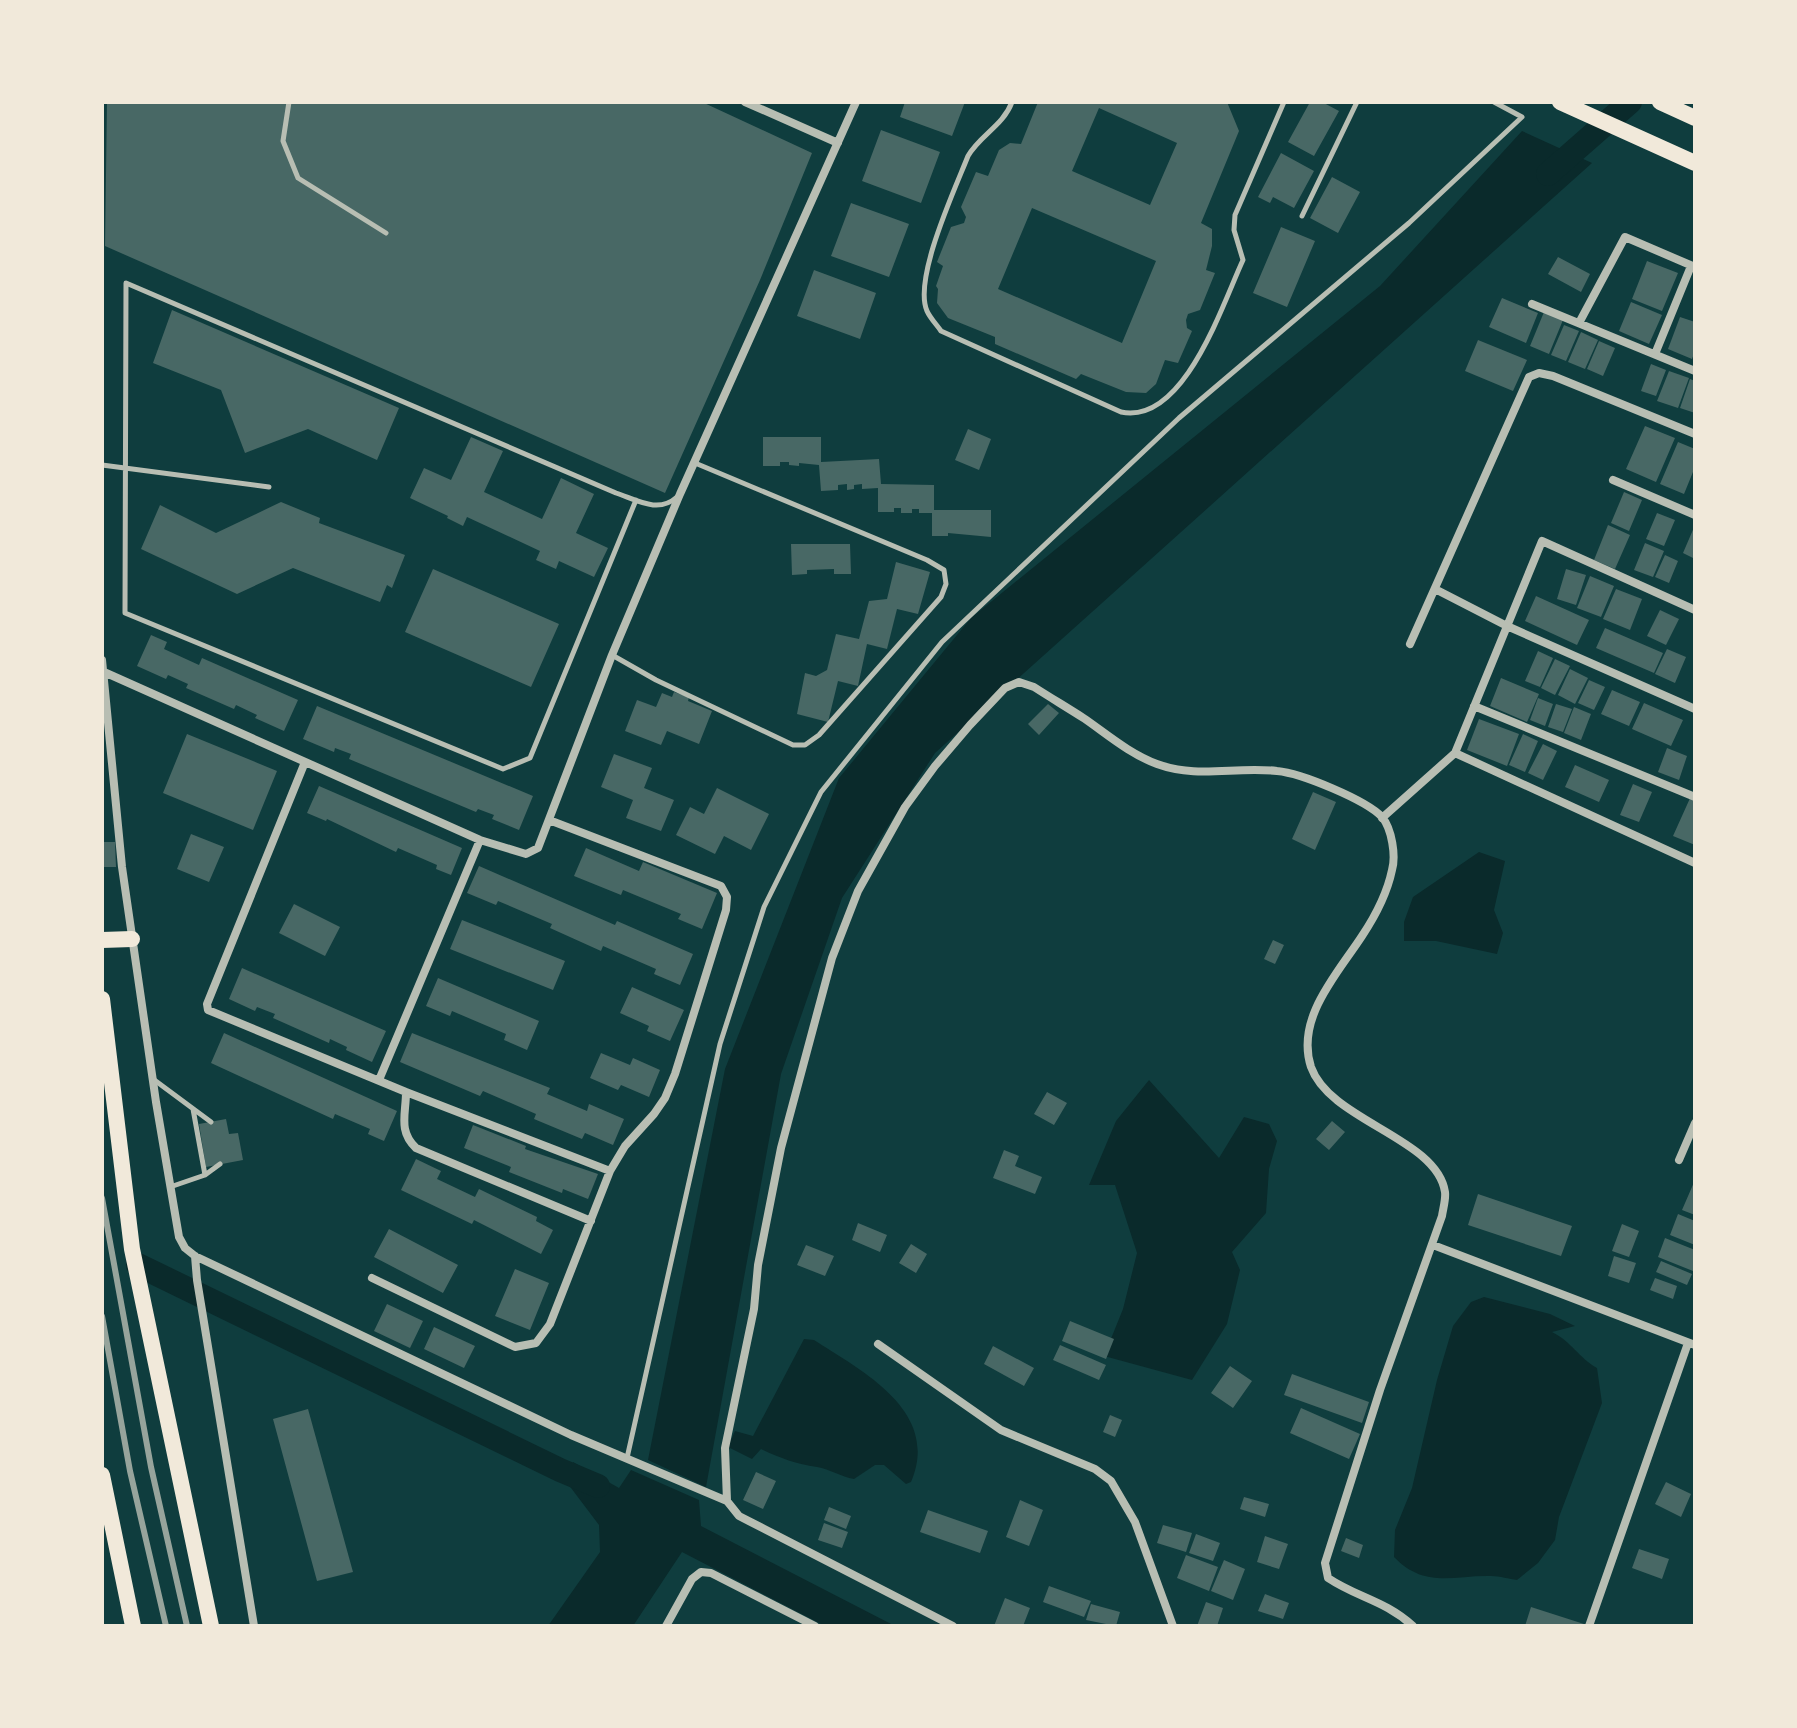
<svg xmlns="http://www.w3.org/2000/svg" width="1797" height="1728" viewBox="0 0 1797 1728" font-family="'Roboto Condensed',sans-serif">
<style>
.water{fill:#0a2a2b}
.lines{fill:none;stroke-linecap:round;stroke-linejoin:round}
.canal{stroke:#0a2a2b;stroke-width:24}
.building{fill:#486865;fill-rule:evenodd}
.service{stroke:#b8beb3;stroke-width:5}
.minor{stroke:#b8beb3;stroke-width:8}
.primary{stroke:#f1e9da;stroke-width:16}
.rail{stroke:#97a49c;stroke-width:6}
</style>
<rect width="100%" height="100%" fill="#0f3d3e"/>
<path class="water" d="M1522 131 1592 163 935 753 842 898 781 1074 706 1487 648 1460 725 1069 839 778 971 618 1380 286Z
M1479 852 1505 861 1494 910 1503 933 1497 954 1436 941H1404V922L1413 897Z
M1149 1080 1219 1158 1244 1117 1269 1124 1277 1141 1269 1169 1266 1213 1232 1252 1240 1270 1227 1324 1192 1380 1104 1356 1123 1309 1137 1253 1115 1185H1089L1116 1121Z
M1484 1297 1550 1314 1575 1326 1552 1332C1572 1342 1578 1357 1597 1368L1602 1403 1559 1517 1555 1540 1538 1563 1517 1580C1509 1579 1500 1576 1491 1576 1453 1575 1425 1589 1394 1557L1395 1530 1412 1488 1437 1380 1453 1326 1471 1302Z
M804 1339 814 1340C864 1372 941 1412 911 1482L906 1484 884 1465H875L854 1479C841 1477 830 1469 817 1467 796 1464 780 1458 761 1449L752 1459 728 1447 735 1431 753 1436Z
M573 1462 619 1488 631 1470 699 1500 701 1526 895 1626H825L682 1552 633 1626H548L600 1552 599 1525 568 1484Z"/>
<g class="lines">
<path class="canal" d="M1548 174 1630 102
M138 1265 560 1470 598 1486"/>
</g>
<path class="building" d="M107 102H702L812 153 760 280 665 493 105 246Z
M905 102H965L952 136 900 117Z
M1038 102H1227L1239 131 1201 223 1212 229V246L1206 270 1215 273 1200 310 1188 314 1186 320 1187 328 1192 331 1178 363 1165 360 1156 384 1146 393 1126 392 1081 374 1076 379 995 344V337L948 318 937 303 938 289 936 286 943 266 937 262 951 227 964 223 966 217 961 207 976 172 988 176 999 150 1010 143 1021 144ZM1099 108 1177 143 1150 205 1072 171ZM1032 208 1156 261 1122 343 998 289Z
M1310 102H1322L1339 111 1314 156 1288 142Z
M881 130 940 152 921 203 862 181Z
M1281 153 1314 171 1294 208 1273 197 1270 203 1258 197Z
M1332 177 1360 192 1338 233 1310 218Z
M851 203 909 224 889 277 831 256Z
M1281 227 1315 241 1287 307 1253 293Z
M1558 257 1590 274 1581 292 1548 274Z
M1647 261 1678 273 1662 311 1632 299Z
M814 270 876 293 860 339 797 316Z
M1502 298 1538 313 1526 343 1489 327Z
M1631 302 1662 315 1649 344 1619 331Z
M172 310 399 408 377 460 308 429 245 453 221 390 153 363Z
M1544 312 1563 320 1549 354 1530 346Z
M1680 317 1695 322V351L1692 359 1668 349Z
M1564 325 1579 331 1566 361 1551 355Z
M1581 332 1598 340 1585 369 1568 362Z
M1478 340 1527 360 1513 391 1465 371Z
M1599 341 1615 348 1603 376 1587 369Z
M1651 364 1666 370 1656 396 1641 391Z
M1669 371 1689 378 1678 408 1657 401Z
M1690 379 1695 381V413L1680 408Z
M1645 426 1675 438 1656 482 1626 469Z
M968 429 991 439 979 470 955 460Z
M471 437 503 451 484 492 542 519 561 478 594 494 576 533 608 548 594 577 559 561 556 569 536 560 540 551 467 517 463 526 447 518 448 516 410 498 424 468 451 480Z
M763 437H821V462L879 459 881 484 934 485V510H991V537L948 533V536H932V513H919V509H912V513H901V508H894V512H878V488L862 489V484L854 485V489L847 490V484L838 485V490L821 491 819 465 799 463V466L789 465V462H780V466H763Z
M1678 442 1695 449V467L1684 494 1660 484Z
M1624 492 1642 500 1629 531 1611 523Z
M281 502 320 518 319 523 405 555 392 588 387 585 380 602 293 568 237 594 141 549 160 505 216 533Z
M1657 513 1675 520 1664 546 1646 539Z
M1608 525 1630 535 1615 569 1594 560Z
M1695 525V559L1683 553Z
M1645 543 1664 551 1653 577 1634 570Z
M791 544H850L851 574H834V569L807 570V574L792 575Z
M1665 555 1678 561 1669 583 1655 577Z
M896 562 930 572 918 614 897 609 887 649 867 644 858 686 838 681 828 722 797 714 805 673 816 676 827 670 836 634 859 639 869 601 887 599Z
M433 569 559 624 531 687 405 632Z
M1566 569 1586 575 1576 605 1557 599Z
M1590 576 1614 586 1601 617 1577 608Z
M1616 589 1642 599 1630 630 1603 619Z
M1536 596 1589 620 1577 645 1525 621Z
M1660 610 1679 619 1666 645 1647 636Z
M1605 628 1663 653 1654 673 1596 648Z
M151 635 167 642 164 649 199 665 202 658 298 700 284 731 255 718 257 715 236 705 234 709 186 688 188 684 168 675 166 679 137 666Z
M1667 649 1686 657 1675 683 1655 674Z
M1538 651 1553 658 1540 687 1525 681Z
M1555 659 1570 666 1555 695 1541 688Z
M1570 669 1588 678 1575 704 1558 695Z
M1501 678 1539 694 1527 722 1490 706Z
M1589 680 1605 687 1594 710 1578 703Z
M1612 690 1640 702 1629 726 1601 714Z
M674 692 689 697 688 701 712 711 699 744 667 731 661 745 625 731 637 700 656 707 662 693 672 697Z
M1538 698 1553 704 1545 726 1530 720Z
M1644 703 1683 720 1671 746 1632 729Z
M1048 704 1059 713 1039 735 1028 724Z
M1556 704 1572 709 1563 732 1548 727Z
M317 706 533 796 519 830 492 819 494 815 478 809 476 812 349 759 351 754 335 748 334 752 303 739Z
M1574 707 1591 714 1581 740 1564 733Z
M1479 719 1519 734 1507 766 1467 750Z
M187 734 277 771 253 830 163 793Z
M1523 734 1538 741 1525 772 1509 765Z
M1543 744 1557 751 1543 780 1528 773Z
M1667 748 1687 756 1679 780 1658 772Z
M614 754 652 768 644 788 674 800 661 831 626 818 633 800 601 787Z
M1575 765 1609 780 1599 802 1565 787Z
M1633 784 1652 792 1639 822 1620 815Z
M319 786 462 848 451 875 436 869 437 865 398 848 396 852 327 819 326 821 307 813Z
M717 788 769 814 751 850 724 836 715 854 676 835 690 807 704 814Z
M1313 792 1336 802 1315 850 1292 839Z
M1691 796 1695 798V845L1673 836Z
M191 834 224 847 209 882 177 869Z
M102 842H115L116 867H102Z
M586 848 639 871 643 862 717 893 702 929 678 919 681 914 623 890 621 895 574 876Z
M479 866 615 925 617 921 693 954 680 985 654 974 656 969 603 946 601 951 550 928 552 924 498 901 496 905 467 893Z
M294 904 340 927 325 956 279 933Z
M462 920 565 961 553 990 450 949Z
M1273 940 1284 945 1275 964 1264 959Z
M242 968 386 1031 372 1062 346 1050 347 1047 330 1039 329 1043 273 1018 275 1014 257 1007 255 1011 229 999Z
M438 978 539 1021 527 1050 504 1040 506 1034 452 1011 450 1016 426 1006Z
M632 987 684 1010 670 1041 647 1031 649 1026 620 1013Z
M224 1033 397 1111 384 1141 368 1134 370 1129 335 1114 333 1119 211 1063Z
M412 1033 550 1088 547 1094 587 1111 589 1104 624 1119 613 1145 585 1133 582 1139 534 1119 536 1114 483 1091 480 1096 400 1062Z
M601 1053 630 1065 633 1058 660 1070 649 1097 621 1085 618 1090 590 1078Z
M1047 1092 1067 1103 1054 1125 1034 1114Z
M226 1119 229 1134 238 1133 243 1160 206 1167 199 1124Z
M1332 1121 1345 1132 1329 1150 1316 1139Z
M473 1125 526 1146 525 1149 598 1174 588 1199 563 1189 562 1193 509 1172 511 1167 464 1148Z
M1004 1150 1019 1156 1015 1166 1042 1177 1035 1194 993 1178Z
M416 1159 441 1171 437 1179 475 1197 479 1189 537 1217 536 1221 553 1230 541 1254 474 1220 472 1224 401 1190Z
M1695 1180V1215L1682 1210Z
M1478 1194 1572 1226 1561 1256 1468 1225Z
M1678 1214 1695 1221V1245L1670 1235Z
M858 1223 887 1235 880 1252 852 1240Z
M1622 1224 1639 1231 1629 1257 1612 1251Z
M389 1229 458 1265 443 1293 374 1257Z
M1665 1238 1695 1250 1693 1271 1658 1257Z
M911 1244 927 1254 916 1273 899 1263Z
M806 1245 834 1256 825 1276 797 1265Z
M1614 1256 1636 1263 1629 1283 1608 1276Z
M1661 1261 1692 1274 1687 1285 1656 1272Z
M515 1269 549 1283 530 1330 495 1316Z
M1655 1278 1677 1286 1673 1299 1650 1290Z
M387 1304 423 1321 410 1348 374 1331Z
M1070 1321 1114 1339 1106 1359 1062 1341Z
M434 1327 475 1346 464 1368 424 1349Z
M1060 1345 1106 1365 1099 1380 1053 1360Z
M993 1346 1034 1368 1024 1386 984 1364Z
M1230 1366 1252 1381 1233 1408 1211 1393Z
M1292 1374 1369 1402 1362 1423 1284 1395Z
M1301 1408 1360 1434 1349 1459 1290 1433Z
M308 1409 353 1572 317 1581 273 1419Z
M1110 1415 1122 1420 1115 1437 1103 1432Z
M756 1472 776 1481 763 1509 743 1500Z
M1666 1482 1691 1494 1681 1517 1655 1504Z
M1244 1497 1269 1504 1265 1517 1240 1509Z
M1020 1500 1043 1510 1029 1546 1006 1537Z
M829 1507 851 1516 846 1529 824 1520Z
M928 1510 988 1531 980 1553 920 1532Z
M824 1523 848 1532 842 1548 818 1540Z
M1163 1525 1192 1533 1186 1552 1157 1543Z
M1196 1534 1220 1543 1213 1561 1189 1553Z
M1265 1536 1288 1544 1279 1569 1257 1562Z
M1346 1538 1363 1545 1359 1558 1341 1551Z
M1639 1549 1669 1559 1662 1579 1632 1568Z
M1186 1555 1218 1567 1209 1591 1177 1578Z
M1224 1560 1245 1569 1233 1600 1211 1591Z
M1049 1586 1091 1601 1084 1617 1043 1602Z
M1265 1594 1289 1603 1283 1619 1258 1611Z
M1005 1598 1030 1608 1023 1626H994Z
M1206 1602 1223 1608 1217 1626H1197Z
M1091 1604 1120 1612 1116 1626 1086 1620Z
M1531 1607 1584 1624 1583 1626H1525Z"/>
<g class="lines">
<path class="service" d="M289 102 283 141 298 178 386 233
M1012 102C1003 126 980 135 968 156 955 189 913 279 927 311 930 318 937 325 941 331L1121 412C1184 425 1222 305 1243 260L1234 230 1235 215 1284 102
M1302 216 1357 102
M102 465 269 487
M636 500 530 758 503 769 125 613 126 283 616 493C637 500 658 514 677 497
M612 655 656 680 793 745H805L819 735 941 597 946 584 944 570 927 560 695 463
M153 1079 211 1122
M193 1109 205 1175
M170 1187 205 1175 220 1164
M627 1458 720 1044 764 907 821 792 942 642 1179 418 1409 223 1522 117 1494 102"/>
<path class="minor" d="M745 102 838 143
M1532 304 1695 371
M1579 323 1625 237 1695 267
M1655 354 1691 266
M1613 480 1695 515
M1435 589 1507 626 1695 709
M1410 644 1529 377 1539 373 1553 376 1695 434
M102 660 122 867 156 1102 179 1237 185 1248 195 1256 571 1435 727 1501
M104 672 480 840 526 854 538 848 612 655 680 494 856 102
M1474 706 1695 797
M1455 753 1695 863
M305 762 207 1004 208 1010 406 1092C406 1114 398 1131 416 1148L591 1221
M1382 818 1455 753 1542 541 1695 610
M379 1080 480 840
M406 1092 610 1171
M1679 1160 1695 1123
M1433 1245 1695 1345
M195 1256 197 1280 254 1626
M372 1278 515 1347 536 1343 550 1324 610 1171 625 1146 654 1114 665 1098 675 1074 726 910 727 897 721 886 549 820
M878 1344 1001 1430 1095 1469 1111 1481 1135 1522 1173 1626
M666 1626 692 1579 701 1572 711 1573 815 1626
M953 1626 739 1516 727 1501 725 1448 754 1309 758 1265 781 1148 832 958 858 891 905 807 935 766 970 725 1005 688 1019 682 1034 687C1051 698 1068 708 1085 719 1108 735 1130 754 1157 764 1198 779 1235 766 1277 771 1301 773 1366 800 1382 817 1392 829 1396 856 1392 870 1387 894 1376 915 1362 936 1338 973 1295 1018 1311 1067 1330 1121 1437 1138 1445 1192 1446 1199 1443 1209 1442 1216L1380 1390 1325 1563 1328 1578C1358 1598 1384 1600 1413 1626
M1589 1626 1688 1343"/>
<path class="primary" d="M1560 102 1695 163
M1660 102 1695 118
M102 940 132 939
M102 999 132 1249 211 1626
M102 1475 133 1626"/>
<path class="rail" d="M102 1198 151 1467 187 1626
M102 1316 130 1471 166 1626"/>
</g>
<rect width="1797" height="1728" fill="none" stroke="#f1e9da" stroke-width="208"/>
</svg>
